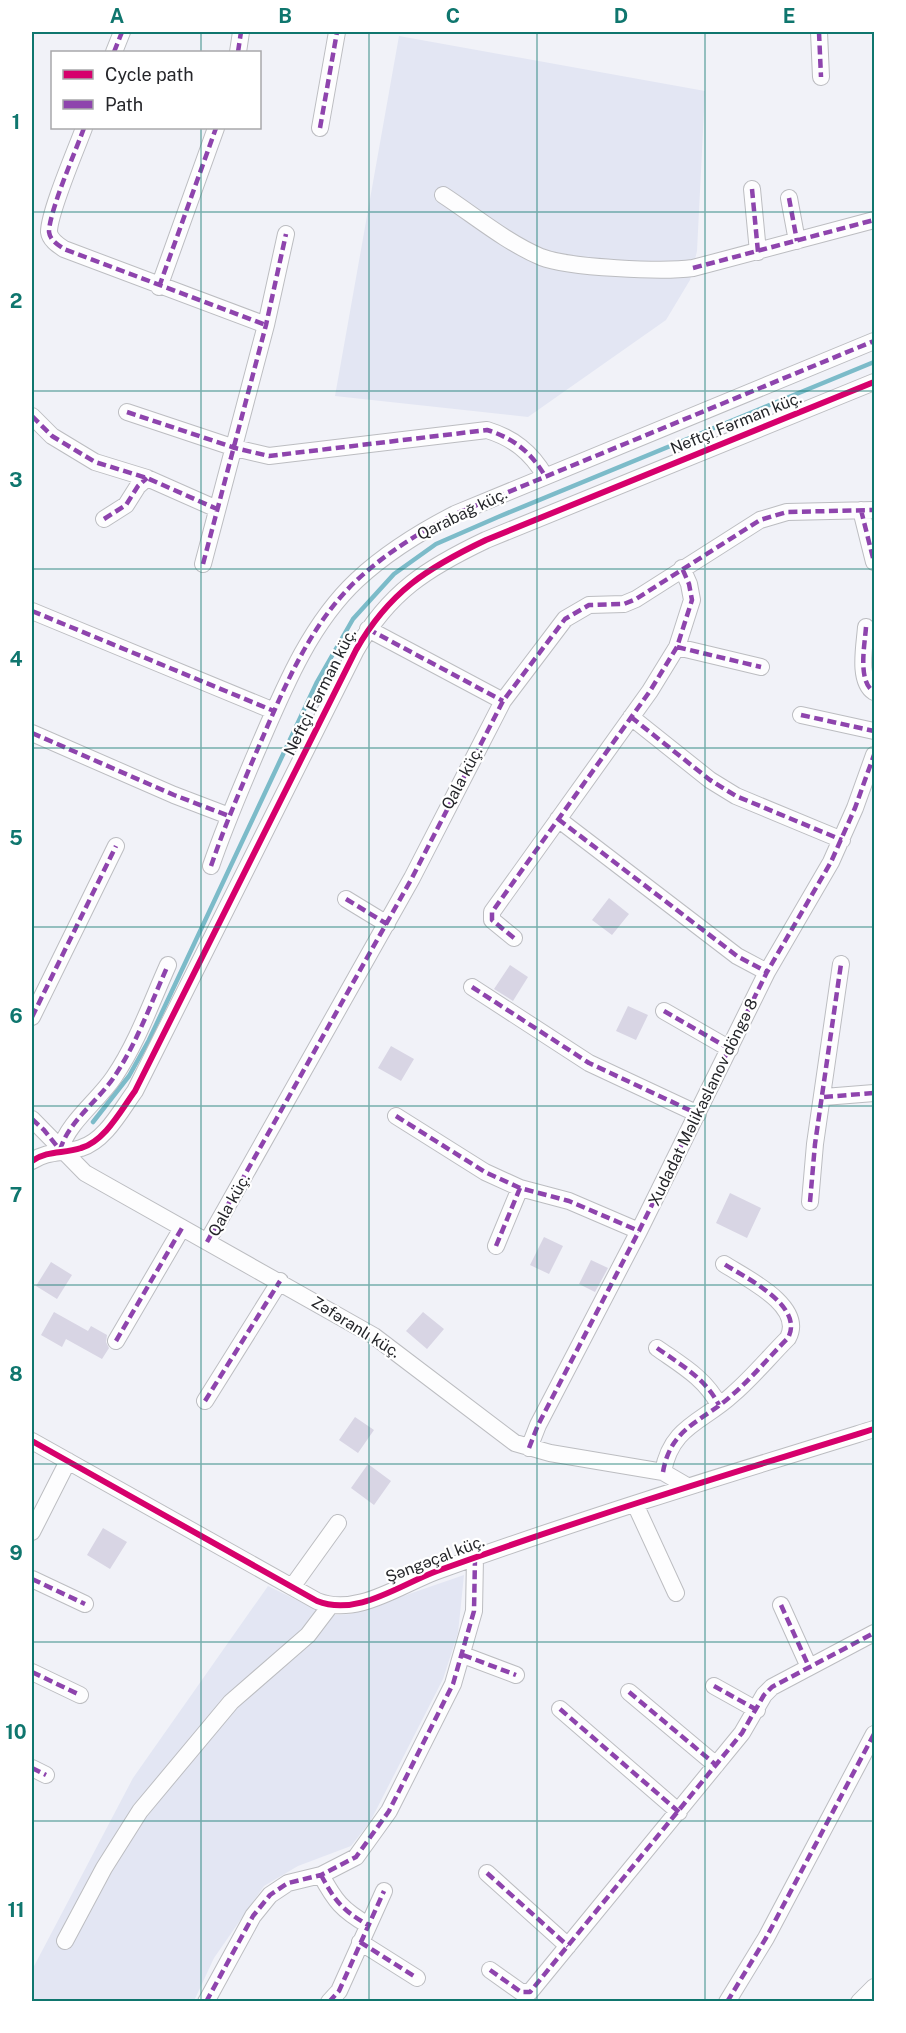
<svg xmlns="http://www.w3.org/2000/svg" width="906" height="2033" viewBox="0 0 906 2033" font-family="'Public Sans',sans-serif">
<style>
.built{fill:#e3e6f3}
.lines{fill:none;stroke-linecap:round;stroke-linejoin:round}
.stream{stroke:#7cbbc9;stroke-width:4.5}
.building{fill:#d8d5e4}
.minor-casing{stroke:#bcbdc1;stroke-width:18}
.minor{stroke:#fdfdfe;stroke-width:16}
.quiet{stroke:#8e44ad;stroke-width:4.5;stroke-dasharray:9 4.5;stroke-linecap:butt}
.cycleway-casing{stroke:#fff;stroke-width:10}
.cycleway{stroke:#d6006c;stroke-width:6}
.grid{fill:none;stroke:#0f766e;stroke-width:1.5;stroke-opacity:0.55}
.labels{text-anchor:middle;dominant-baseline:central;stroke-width:4.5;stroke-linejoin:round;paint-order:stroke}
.street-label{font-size:16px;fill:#25262a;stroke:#fff}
.neatline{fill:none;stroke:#0f766e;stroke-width:2}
.grid-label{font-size:20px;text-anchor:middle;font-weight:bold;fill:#0f766e}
</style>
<rect width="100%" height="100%" fill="#f1f2f8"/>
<path class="built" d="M399 36 705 91 697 251 690 280 666 320 528 417 335 396Z
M464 1575 458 1633 443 1679 370 1822 351 1846 298 1866 264 1886 214 1958 194 2001H32V1970L133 1778 268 1586 309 1606 335 1615 351 1614Z"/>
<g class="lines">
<path class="stream" d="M93 1122 129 1076 149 1040 317 682 353 619 394 574 436 544 498 517 874 362"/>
</g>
<path class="building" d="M609 898 629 914 612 935 592 920Z
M510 965 528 977 513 1001 494 989Z
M628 1006 648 1015 636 1040 616 1031Z
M391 1046 414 1059 401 1081 378 1068Z
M730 1193 761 1208 747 1238 716 1223Z
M544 1237 563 1246 549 1274 530 1265Z
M591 1260 608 1268 595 1292 579 1284Z
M51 1262 72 1275 57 1299 36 1286Z
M54 1312 88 1331 91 1326 107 1335 106 1342 109 1348 102 1359 66 1339 62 1347 41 1335Z
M423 1312 444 1329 427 1349 406 1331Z
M355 1417 374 1430 358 1453 339 1440Z
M368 1464 391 1481 374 1505 351 1488Z
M103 1528 127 1542 110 1569 87 1555Z"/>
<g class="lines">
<defs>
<path id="minor" d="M819 32 821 77
M114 52 122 32
M238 52 241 32
M84 128C76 150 49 212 49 232 50 240 58 245 64 249L266 325
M320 128 337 32
M752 189 758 252
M443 195C475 216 506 242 541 257 569 268 663 272 693 268L874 220
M789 198 797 241
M159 287 216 128
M127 412 235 448 269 456 487 430C513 438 531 452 545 476
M32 416 52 436 95 462 147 478 217 509
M861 510 874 562
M104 519 126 505 138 486 147 478
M203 564 266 325 286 234
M32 611 274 711
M866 627C865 644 857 681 874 692
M368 629 503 701
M677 647 761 667
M801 715 874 731
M631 717 710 780 736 796 842 840
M32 733 174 795 229 816
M558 819 737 956 767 972
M211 866C226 822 244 781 262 739 286 683 312 622 357 580 386 553 420 532 455 514L874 341
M346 899 387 924
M514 938 492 920V912L650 691 677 647 692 600 689 584 682 568
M472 987 589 1063 698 1114
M664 1011 730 1049
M32 1017 116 846
M824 1097 874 1093
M396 1116 485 1172 520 1188 569 1201 639 1231
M32 1119 85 1173 374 1336 515 1443 550 1453 663 1472 687 1486
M60 1150C68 1122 98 1101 114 1077 137 1043 151 1003 168 965
M32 1161C48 1150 63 1154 81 1148 105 1141 121 1110 135 1091L356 650C389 592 427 568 486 540L874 382
M810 1202 815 1144 841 964
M207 1242 412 878 503 701 565 619 589 605 624 604 636 599 760 520 787 512 874 510
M496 1246 520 1188
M116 1341 182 1228
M657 1348C681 1365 705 1378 719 1405
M205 1401 280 1281
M32 1441 317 1601C357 1617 399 1585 437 1571 581 1519 728 1474 874 1429
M529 1448 538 1425 639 1231 767 972 831 862 855 808 874 755
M663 1472C671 1426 703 1422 732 1395 752 1378 769 1357 788 1338 805 1306 746 1278 724 1264
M635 1504 676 1593
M32 1532 68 1461
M32 1579 85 1604
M292 1587 338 1523
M781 1605 809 1667
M463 1655 516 1675
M32 1672 80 1695
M714 1686 757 1710
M629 1692 716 1765
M560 1709 679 1812
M32 1768 46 1775
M487 1873 568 1946
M321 1875C335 1901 342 1910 368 1925
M65 1941 104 1868 140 1811 231 1702 308 1635 330 1606
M360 1942 417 1978
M490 1970 521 1992H530L742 1733 764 1695 772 1687 874 1633
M206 2002 253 1916 270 1895 288 1883 321 1875 356 1857 389 1811 453 1684 474 1611 475 1558
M329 2002 339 1991 384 1891
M727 2002 766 1938 874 1734
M859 2002 874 1987"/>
</defs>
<use href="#minor" class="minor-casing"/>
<use href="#minor" class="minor"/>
<path class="quiet" d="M819 32 821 77
M114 52 122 32
M238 52 241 32
M84 128C76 150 49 212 49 232 50 240 58 245 64 249L266 325
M320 128 337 32
M752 189 758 252
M789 198 797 241
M693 268 874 220
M159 287 216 128
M127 412 235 448 269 456 487 430C513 438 531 452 545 476
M32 416 52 436 95 462 147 478 217 509
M861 510 874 562
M104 519 126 505 138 486 147 478
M203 564 266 325 286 234
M32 611 274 711
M866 627C865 644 857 681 874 692
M368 629 503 701
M677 647 761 667
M801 715 874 731
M631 717 710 780 736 796 842 840
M32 733 174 795 229 816
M558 819 737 956 767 972
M211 866C226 822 244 781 262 739 286 683 312 622 357 580 386 553 420 532 455 514L874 341
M346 899 387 924
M514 938 492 920V912L650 691 677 647 692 600 689 584 682 568
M472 987 589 1063 698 1114
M664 1011 730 1049
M32 1017 116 846
M824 1097 874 1093
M396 1116 485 1172 520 1188 569 1201 639 1231
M32 1119 44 1130 60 1150
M60 1150C68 1122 98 1101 114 1077 137 1043 151 1003 168 965
M810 1202 815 1144 841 964
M207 1242 412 878 503 701 565 619 589 605 624 604 636 599 760 520 787 512 874 510
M496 1246 520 1188
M116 1341 182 1228
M657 1348C681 1365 705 1378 719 1405
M205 1401 280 1281
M529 1448 538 1425 639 1231 767 972 831 862 855 808 874 755
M663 1472C671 1426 703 1422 732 1395 752 1378 769 1357 788 1338 805 1306 746 1278 724 1264
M32 1579 85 1604
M781 1605 809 1667
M463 1655 516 1675
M32 1672 80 1695
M714 1686 757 1710
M629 1692 716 1765
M560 1709 679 1812
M32 1768 46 1775
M487 1873 568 1946
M321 1875C335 1901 342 1910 368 1925
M360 1942 417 1978
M490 1970 521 1992H530L742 1733 764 1695 772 1687 874 1633
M206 2002 253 1916 270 1895 288 1883 321 1875 356 1857 389 1811 453 1684 474 1611 475 1558
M329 2002 339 1991 384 1891
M727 2002 766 1938 874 1734"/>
<defs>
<path id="cycleway" d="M32 1161C48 1150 63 1154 81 1148 105 1141 121 1110 135 1091L356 650C389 592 427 568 486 540L874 382
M32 1441 317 1601C357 1617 399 1585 437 1571 581 1519 728 1474 874 1429"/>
</defs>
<use href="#cycleway" class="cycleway-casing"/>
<use href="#cycleway" class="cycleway"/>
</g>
<path class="grid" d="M201 32V52M369 32V2002M537 32V2002M705 32V2002M201 128V2002M32 212H874M32 391H874M32 569H874M32 748H874M32 927H874M32 1106H874M32 1285H874M32 1464H874M32 1642H874M32 1821H874"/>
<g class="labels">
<g class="street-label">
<text transform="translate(736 423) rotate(-22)">Neftçi Fərman küç.</text>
<text transform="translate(462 514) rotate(-26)">Qarabağ küç.</text>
<text transform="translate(320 692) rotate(-63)">Neftçi Fərman küç.</text>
<text transform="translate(462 778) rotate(-62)">Qala küç.</text>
<text transform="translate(703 1102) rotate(-64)">Xudadat Məlikaslanov döngə 8</text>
<text transform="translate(229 1205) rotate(-61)">Qala küç.</text>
<text transform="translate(356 1327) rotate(32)">Zəfəranlı küç.</text>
<text transform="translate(435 1559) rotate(-21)">Şəngəçal küç.</text>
</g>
</g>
<rect width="906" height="2033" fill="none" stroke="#ffffff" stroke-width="66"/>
<rect x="51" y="51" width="210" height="78" fill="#ffffff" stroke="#a8a8aa" stroke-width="1.5"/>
<rect x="63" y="70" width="30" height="9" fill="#d6006c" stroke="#a8a8aa" stroke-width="1.5"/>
<text x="105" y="81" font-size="18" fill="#25262a">Cycle path</text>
<rect x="63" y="100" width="30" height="9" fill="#8e44ad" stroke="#a8a8aa" stroke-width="1.5"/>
<text x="105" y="111" font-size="18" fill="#25262a">Path</text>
<rect x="33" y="33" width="840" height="1967" class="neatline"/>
<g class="grid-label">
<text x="117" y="23">A</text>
<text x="285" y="23">B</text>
<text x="453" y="23">C</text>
<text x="621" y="23">D</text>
<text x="789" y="23">E</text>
<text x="16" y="129">1</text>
<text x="16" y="308">2</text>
<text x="16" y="487">3</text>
<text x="16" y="666">4</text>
<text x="16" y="845">5</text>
<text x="16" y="1023">6</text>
<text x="16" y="1202">7</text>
<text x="16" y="1381">8</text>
<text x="16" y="1560">9</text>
<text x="16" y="1739">10</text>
<text x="16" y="1917">11</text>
</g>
</svg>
